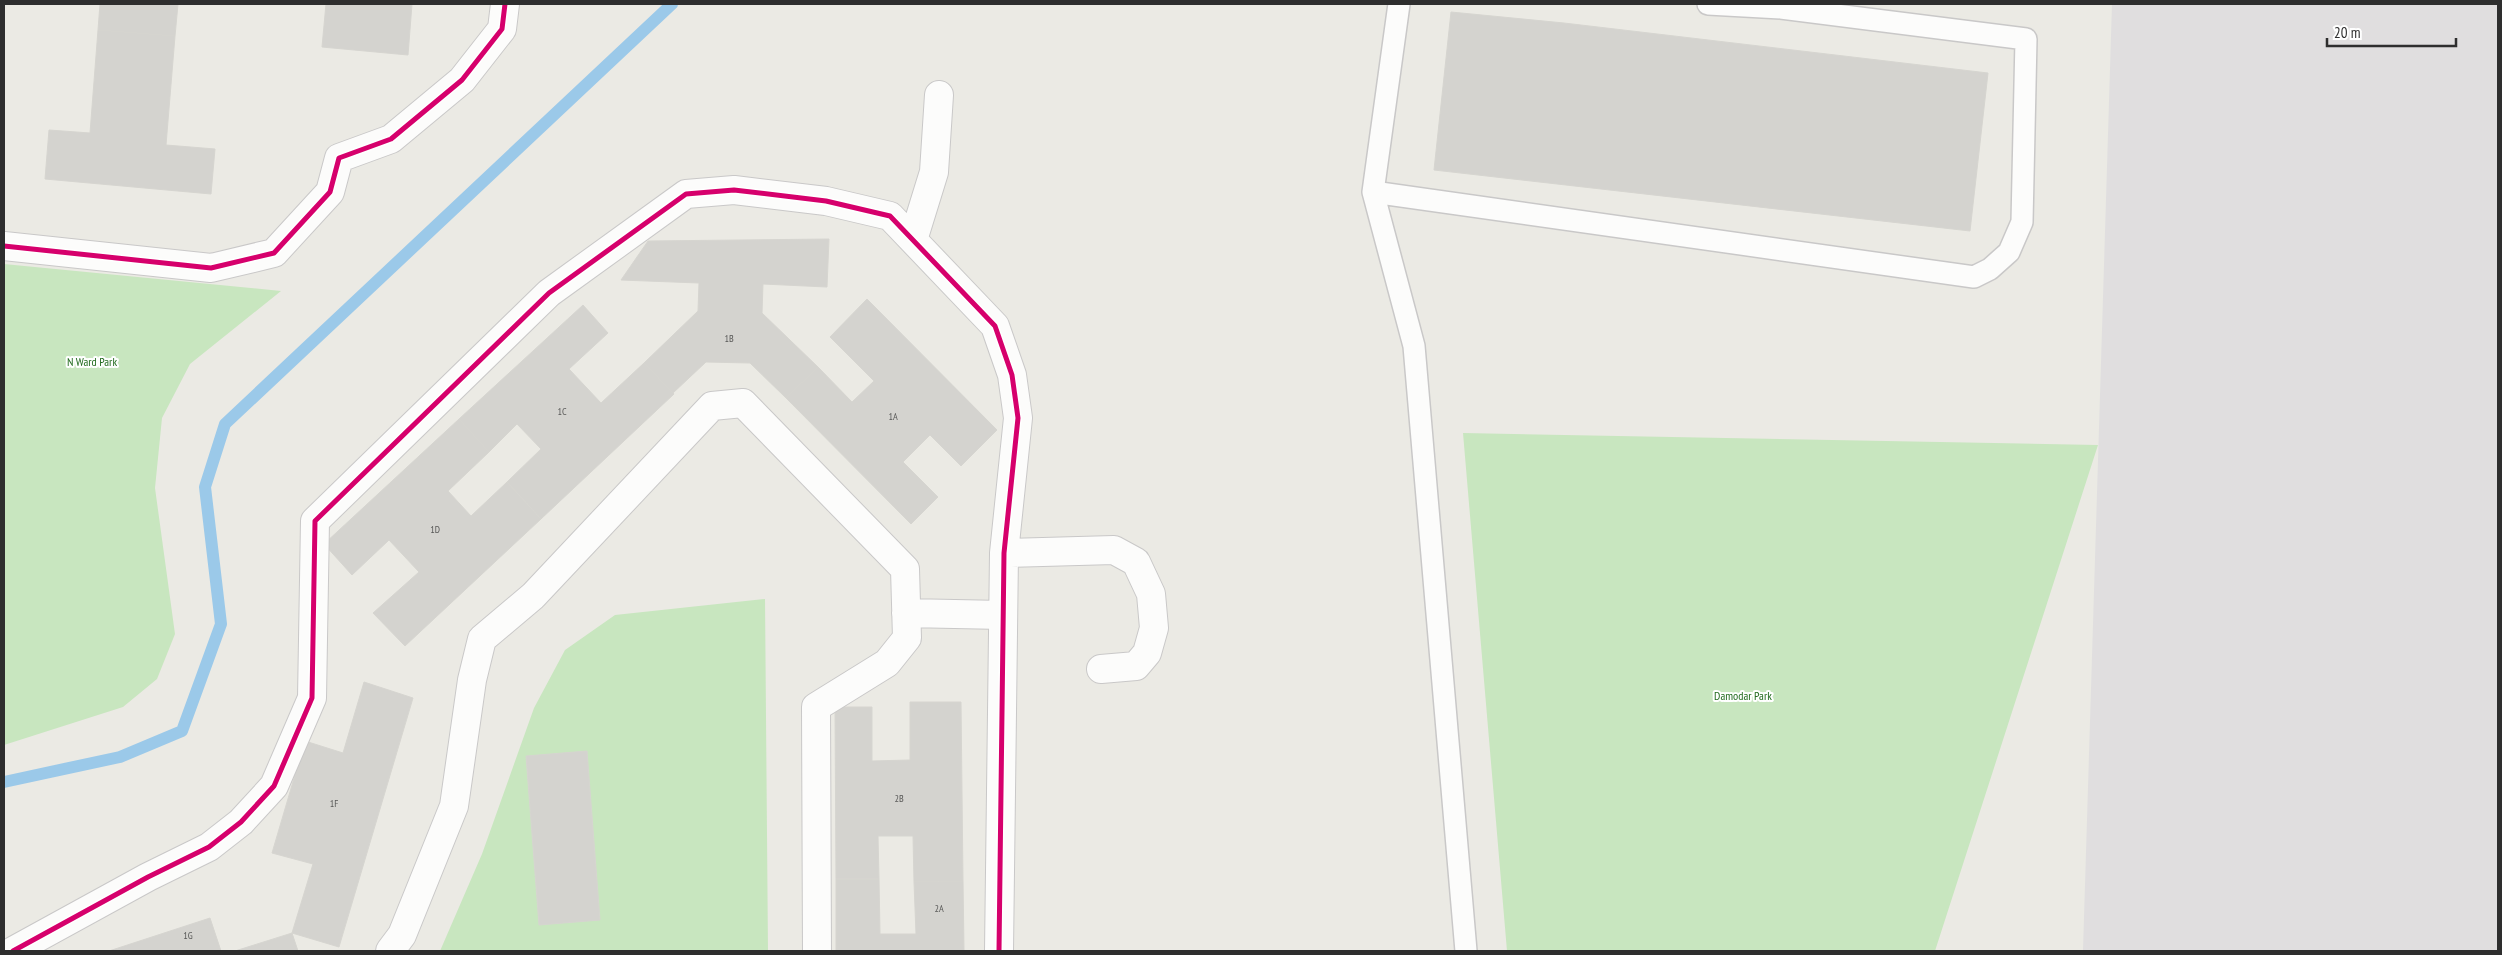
<svg xmlns="http://www.w3.org/2000/svg" width="2502" height="955" viewBox="0 0 2502 955" font-family="'PT Sans Narrow',sans-serif">
<style>
.industrial{fill:#e0dedf}
.green{fill:#c8e6bf}
.lines{fill:none;stroke-linecap:round;stroke-linejoin:round}
.stream{stroke:#9bc9e9;stroke-width:12}
.building{fill:#d4d3cf;stroke:#d6d5d0}
.lane-casing{stroke:#c9c8c8;stroke-width:24}
.street-casing{stroke:#c9c8c8;stroke-width:30}
.lane{stroke:#fcfcfb;stroke-width:21}
.street{stroke:#fcfcfb;stroke-width:28}
.cycleway-casing{stroke:#fff;stroke-width:8}
.cycleway{stroke:#d6006c;stroke-width:5}
.labels{text-anchor:middle;dominant-baseline:central;stroke-width:4;stroke-linejoin:round;paint-order:stroke}
.number-label{font-size:10px;fill:#585857}
.park-label{font-size:12px;fill:#226b1e;stroke:#fff}
</style>
<rect width="100%" height="100%" fill="#ebeae4"/>
<path class="industrial" d="M2112 4H2498V951H2083Z"/>
<path class="green" d="M4 264 281 291 190 364 162 418 155 488 175 634 157 679 123 707 4 745Z
M1463 433 2098 445 1935 951H1507Z
M765 599 768 951H440L482 854 534 708 565 650 615 615Z"/>
<g class="lines">
<path class="stream" d="M4 782 120 757 182 731 221 624 205 487 225 424 672 4"/>
</g>
<path class="building" d="M100 4H178L175 36 98 30Z
M326 4H412L408 55 322 47Z
M1451 12 1564 23 1988 73 1970 231 1434 170Z
M98 30 175 36 166 145 215 149 211 194 45 179 49 130 90 133Z
M829 239 827 287 763 284 762 313 818 367 786 398 750 363 706 362 673 393 644 363 698 311 699 283 621 280 648 241Z
M867 299 997 430 961 466 930 435 903 462 938 497 911 524 786 398 818 367 852 402 874 381 830 337Z
M583 305 608 333 569 369 601 403 644 363 674 394 541 519 507 482 541 449 517 424 489 452 459 419Z
M459 419 489 452 448 491 471 516 507 482 541 519 405 646 373 613 419 572 389 540 352 575 324 544Z
M364 682 413 698 339 947 292 933 313 864 272 853 305 741 343 753Z
M910 702H961L963 881 914 882 913 836H878L879 879H836L835 707H872V761L910 760Z
M587 751 600 920 539 925 526 756Z
M836 879H879L880 934H916L914 882 963 881 964 951H836Z
M210 918 221 951H109Z
M292 933 298 951H235Z"/>
<g class="lines">
<defs>
<path id="lane" d="M1399 4 1373 192 1414 346 1466 951
M1373 192 1974 277 1990 269 2009 252 2022 222 2026 39 1781 8 1708 4"/>
<path id="street" d="M913 240 934 172 939 95
M4 246 211 268 274 253 330 192 339 158 391 139 462 80 502 29 505 4
M1004 553 1114 550 1136 562 1151 594 1154 628 1147 653 1136 666 1101 669
M906 613 1003 615
M13 951 148 877 209 847 241 822 274 786 312 698 315 521 549 293 686 194 734 190 826 201 890 216 995 326 1012 375 1018 418 1004 553 999 951
M390 951 402 935 454 806 472 680 482 639 533 596 712 406 743 403 905 569 907 638 887 663 816 707 817 951"/>
</defs>
<use href="#lane" class="lane-casing"/>
<use href="#street" class="street-casing"/>
<use href="#lane" class="lane"/>
<use href="#street" class="street"/>
<defs>
<path id="cycleway" d="M4 246 211 268 274 253 330 192 339 158 391 139 462 80 502 29 505 4
M13 951 148 877 209 847 241 822 274 786 312 698 315 521 549 293 686 194 734 190 826 201 890 216 995 326 1012 375 1018 418 1004 553 999 951"/>
</defs>
<use href="#cycleway" class="cycleway-casing"/>
<use href="#cycleway" class="cycleway"/>
</g>
<g class="labels">
<g class="number-label">
<text x="729" y="338">1B</text>
<text x="562" y="411">1C</text>
<text x="893" y="416">1A</text>
<text x="435" y="529">1D</text>
<text x="899" y="798">2B</text>
<text x="334" y="803">1F</text>
<text x="939" y="908">2A</text>
<text x="188" y="935">1G</text>
</g>
<g class="park-label">
<text x="92" y="361">N Ward Park</text>
<text x="1743" y="695">Damodar Park</text>
</g>
</g>
<rect width="2502" height="955" fill="none" stroke="#2e2e2e" stroke-width="10"/>
<path d="M2327 38v8h129v-8" fill="none" stroke="#2e2e2e" stroke-width="2.5"/>
<text x="2334" y="38" font-size="15" fill="#2e2e2e" stroke="#ffffff" stroke-width="4" paint-order="stroke">20 m</text>
</svg>
